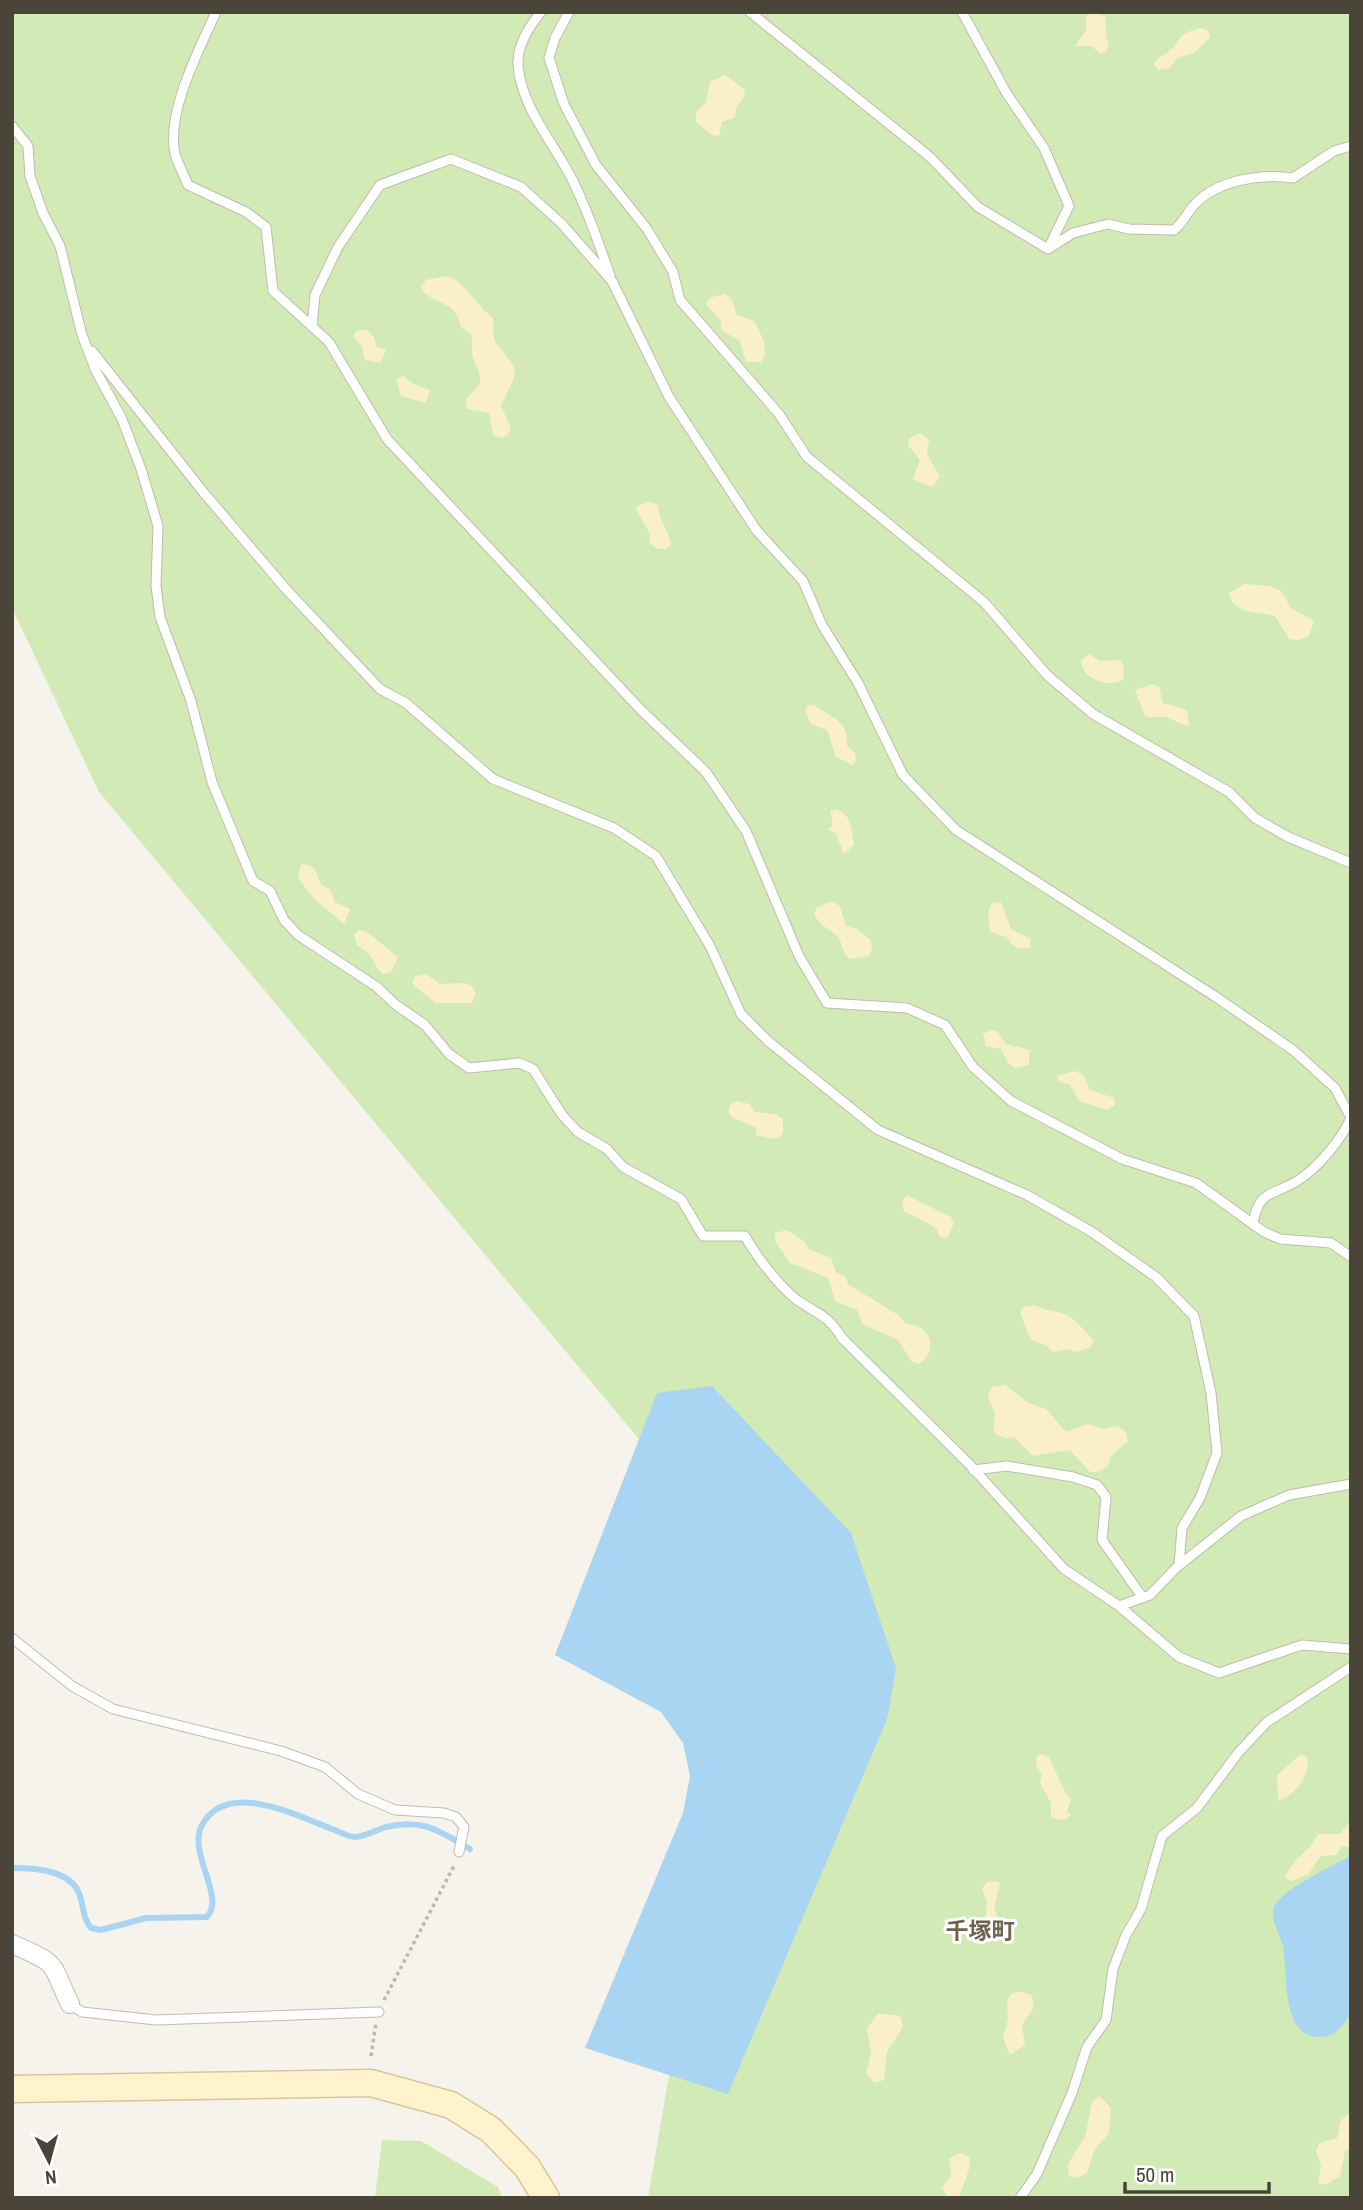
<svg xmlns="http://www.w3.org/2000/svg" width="1363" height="2210" viewBox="0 0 1363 2210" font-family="'Archivo Narrow','Noto Sans JP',sans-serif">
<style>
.green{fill:#d2eab5}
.sand{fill:#f9efc9}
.water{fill:#a9d4f2}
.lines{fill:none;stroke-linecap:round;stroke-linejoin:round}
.stream{stroke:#a9d4f2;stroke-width:6}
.lane-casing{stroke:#c2bbae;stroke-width:11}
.street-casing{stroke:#c2bbae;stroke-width:20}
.secondary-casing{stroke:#d6c79b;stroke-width:29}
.path{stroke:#c4b79f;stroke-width:3.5;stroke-dasharray:3.5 3.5;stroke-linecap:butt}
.lane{stroke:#fff;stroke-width:9}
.street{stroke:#fff;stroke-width:18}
.secondary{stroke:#fff3cd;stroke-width:26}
.labels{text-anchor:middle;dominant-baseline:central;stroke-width:6;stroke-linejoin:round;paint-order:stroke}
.quarter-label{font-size:23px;font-weight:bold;fill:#6e6250;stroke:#fff}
</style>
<rect width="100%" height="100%" fill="#f6f3ec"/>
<path class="green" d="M12 12H1351V2198H648L754 1577 99 792 12 608Z
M382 2140 421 2141 498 2187 502 2198H375Z"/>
<path class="sand" d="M1092 12 1105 16C1108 26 1103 34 1109 44L1107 50 1101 54 1091 46H1075L1086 30V17Z
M1201 28 1208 31 1210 38C1205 42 1197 51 1193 53 1178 59 1180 53 1170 68L1158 70 1154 64C1158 57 1161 57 1168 52 1183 40 1175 34 1201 28Z
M725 75 744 89 745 95 736 109 735 117 722 122 719 136 712 135 696 122V112L706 103 710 82Z
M448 276C467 284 476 305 493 318L494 340 515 367 514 378 501 406 511 428 508 435 502 438 493 435 489 413 467 409 466 399C486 380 482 381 473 358 471 352 473 342 471 334L461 327C456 299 436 307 420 288L426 280Z
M725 294 731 298 737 315 754 321 764 341 765 355 761 362H746L740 341 721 330V321L706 304 709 298Z
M357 330H367L374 337 377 347 386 350 380 363 365 360 362 347 353 336Z
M403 376 415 385 430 390 426 403 401 396 396 379Z
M920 433 929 440 927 454 940 477 932 487 913 479 920 460 908 445 909 439Z
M648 501 658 505C658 521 669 530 671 545L665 549H657L649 542 650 534 635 508Z
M1244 584 1270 586 1281 591 1291 608 1314 621 1309 636 1299 640 1289 639 1275 616C1259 611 1232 615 1229 593Z
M1089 654 1100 661 1120 660 1124 666 1123 680C1108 688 1082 679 1081 661Z
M1153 684 1159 687 1163 703 1187 710 1189 725C1179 726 1174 718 1165 717 1156 716 1153 719 1145 716L1135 690Z
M814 705C832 718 849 720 847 746L855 753 856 760 853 765 836 757 827 730 811 724 805 711 807 706Z
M835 809C853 815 851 829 854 845L844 854 836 834 828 829 833 825 830 811Z
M301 864 310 865 316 871C318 881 320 886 330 889L335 902 350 909 344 924 314 899 298 878Z
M832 901 840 906 846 926 857 929 871 940 872 949 868 956 850 959C842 953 844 947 839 939 832 929 820 927 814 914L817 907Z
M1001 902 1011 929 1031 939 1030 947C1018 950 1013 948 1007 937L990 932 988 911 992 903Z
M360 930 367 932 398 957 391 972 384 974C371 966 377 955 357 946L354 934Z
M426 974 440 984 465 983 473 987 476 994 472 1003H435C428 995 417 990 412 982L415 976Z
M991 1030 998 1032 1006 1044 1029 1050V1065L1015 1068 1008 1063 1001 1049 986 1046 983 1034Z
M1075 1071 1083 1075 1090 1090 1114 1098 1115 1105 1107 1110 1079 1101 1070 1085 1058 1081 1057 1076Z
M737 1101 749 1104 755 1112 775 1114 783 1119V1134L775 1139 756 1135V1128L732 1117 728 1112 730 1105Z
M906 1195 951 1217 954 1223 947 1238 939 1236 938 1230C928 1222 916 1218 904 1211L902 1202Z
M787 1230 805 1242 809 1249 831 1258 836 1272 846 1277 848 1284C864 1294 879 1303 895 1313 900 1315 902 1321 907 1324 931 1326 939 1348 920 1364L912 1362 898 1340 862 1324 857 1310 835 1301 828 1278 790 1263 775 1241V1233Z
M1035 1305C1046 1312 1057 1310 1067 1315 1072 1317 1093 1338 1094 1342L1089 1348 1074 1352 1070 1349 1053 1352 1047 1346 1030 1339 1020 1312 1024 1307Z
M1005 1385 1029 1403 1046 1409 1066 1432 1088 1424 1103 1429 1118 1426 1126 1432 1128 1441 1110 1457 1108 1466 1098 1472H1090L1070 1450 1033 1456 1014 1437 1005 1438 995 1434C992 1426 995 1423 995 1415 994 1402 982 1401 992 1387Z
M1042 1754 1049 1757 1065 1792 1071 1799 1067 1812 1071 1815 1065 1820 1051 1818V1803L1040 1783 1042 1774 1036 1765 1037 1756Z
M1300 1755 1307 1756C1311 1775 1296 1795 1278 1801L1277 1775Z
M1351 1820V1846L1341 1847 1336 1855 1321 1856 1308 1875 1291 1881 1285 1877C1295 1855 1308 1854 1318 1834H1340Z
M994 1881 1000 1883 994 1908 1000 1920 996 1927 989 1928 985 1924 987 1903 982 1889 987 1882Z
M1021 1992 1032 1995 1034 2007 1022 2025 1025 2045 1010 2055 1003 2038 1008 2019 1007 2000 1012 1993Z
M878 2013 900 2016 903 2027 887 2052 884 2080 874 2083 866 2073 871 2052 867 2029Z
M1099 2096 1111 2108 1109 2133 1094 2151 1087 2173 1078 2178 1069 2176 1068 2164 1085 2137 1092 2102Z
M1351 2113V2149L1345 2151 1340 2176 1325 2185 1318 2183 1321 2166 1316 2151 1319 2143 1337 2138 1341 2120Z
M960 2153 969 2157 970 2166 959 2198H948L942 2187 951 2176 949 2159Z"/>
<path class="water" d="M712 1386 851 1533 896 1668 887 1719 728 2094 585 2048 683 1813 690 1776 683 1743 661 1712 555 1655 657 1393Z
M1351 1856V2012C1344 2026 1335 2037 1319 2037 1280 2037 1288 1971 1283 1946 1280 1934 1268 1916 1275 1905 1284 1889 1333 1865 1351 1856Z"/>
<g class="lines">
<path class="stream" d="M12 1868C36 1868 72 1870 80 1896 84 1909 83 1918 91 1928L101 1930 146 1918 207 1917C226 1896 187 1853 202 1825 228 1778 299 1817 335 1830 340 1832 349 1837 355 1837 363 1837 377 1830 386 1827 423 1818 439 1831 470 1849"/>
<defs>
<path id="lane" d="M216 12C199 50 166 112 175 154 178 164 184 175 188 185L246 212 266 227 273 291 329 342 387 439 641 710 706 772 746 831 799 956 827 1003 907 1008 945 1025 973 1067 1011 1101 1122 1159 1196 1183 1264 1232 1280 1239 1331 1243 1351 1257
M541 12C529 27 517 45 518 65 521 108 555 144 573 181 588 212 599 243 610 276
M569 12 555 38 549 58 564 104 596 165 647 229 673 272 680 300 779 414 807 457 984 602 1047 675 1093 714 1229 792 1255 818 1288 837 1351 863
M750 12 930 157 978 207 1048 249 1073 233 1108 224 1129 229 1174 230C1183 223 1187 213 1194 205 1217 180 1261 173 1293 178L1334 151 1351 146
M962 12 1007 94 1044 148 1069 206 1049 247
M12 126 28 146 30 176 43 213 60 246 82 335 96 371 122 419 141 469 158 526 156 586 160 617 191 701 212 782 253 881 270 891 284 920 298 935 377 987 396 1005 425 1025 449 1054 469 1068 519 1063 533 1069 562 1115 578 1132 607 1149 623 1167 681 1199 703 1236H745C755 1255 780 1287 797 1300 819 1315 827 1314 842 1338L970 1465 1064 1569 1119 1606 1150 1595 1177 1567 1241 1516 1289 1495 1351 1484
M312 327 315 295 338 247 380 185 451 159 521 187 561 223 612 281 669 397 757 531 803 581 822 625 858 683 903 775 956 830 1216 997 1293 1050 1335 1088 1351 1118C1341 1140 1318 1168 1297 1181 1273 1196 1259 1189 1253 1223
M92 351 204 493 285 588 380 689 406 703 493 779 614 828 656 856 710 946 741 1014 768 1041 878 1130 1027 1195 1092 1232 1156 1277 1194 1316 1211 1393 1217 1453 1200 1498 1182 1528 1179 1565
M973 1470 1007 1466 1073 1477 1097 1485 1106 1497 1102 1540 1143 1598
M1119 1606 1179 1657 1219 1673 1302 1645 1351 1649
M12 1638 72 1686 113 1709 281 1751 325 1767 358 1794 395 1810 444 1813 456 1817 464 1827 459 1852
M70 2004 82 2012 156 2020 379 2012
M1020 2198 1037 2174 1072 2093 1087 2047 1106 2020 1113 1969 1126 1935 1141 1909 1162 1836 1197 1808 1238 1753 1267 1722 1351 1667"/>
<path id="street" d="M12 1944C60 1965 49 1960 70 2004"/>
<path id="secondary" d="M12 2089 371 2083 451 2105 491 2130 527 2167 546 2198"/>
</defs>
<use href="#lane" class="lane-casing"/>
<use href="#street" class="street-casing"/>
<use href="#secondary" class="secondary-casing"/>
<path class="path" d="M384 2000 455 1864
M371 2056 376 2023"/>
<use href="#lane" class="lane"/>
<use href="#street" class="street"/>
<use href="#secondary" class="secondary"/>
</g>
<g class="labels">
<g class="quarter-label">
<text x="980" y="1930">千塚町</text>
</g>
</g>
<rect width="1363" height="2210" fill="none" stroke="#4b4439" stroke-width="28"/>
<g transform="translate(49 2161) rotate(174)" stroke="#ffffff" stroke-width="5" paint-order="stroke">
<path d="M0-5L12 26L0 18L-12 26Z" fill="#4b4439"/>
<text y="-10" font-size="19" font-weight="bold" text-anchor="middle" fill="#4b4439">N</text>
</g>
<path d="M1125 2182v10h144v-10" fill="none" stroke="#4b4439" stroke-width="3.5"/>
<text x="1136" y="2182" font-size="21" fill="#4b4439" stroke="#ffffff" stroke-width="5" paint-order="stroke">50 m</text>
</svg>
